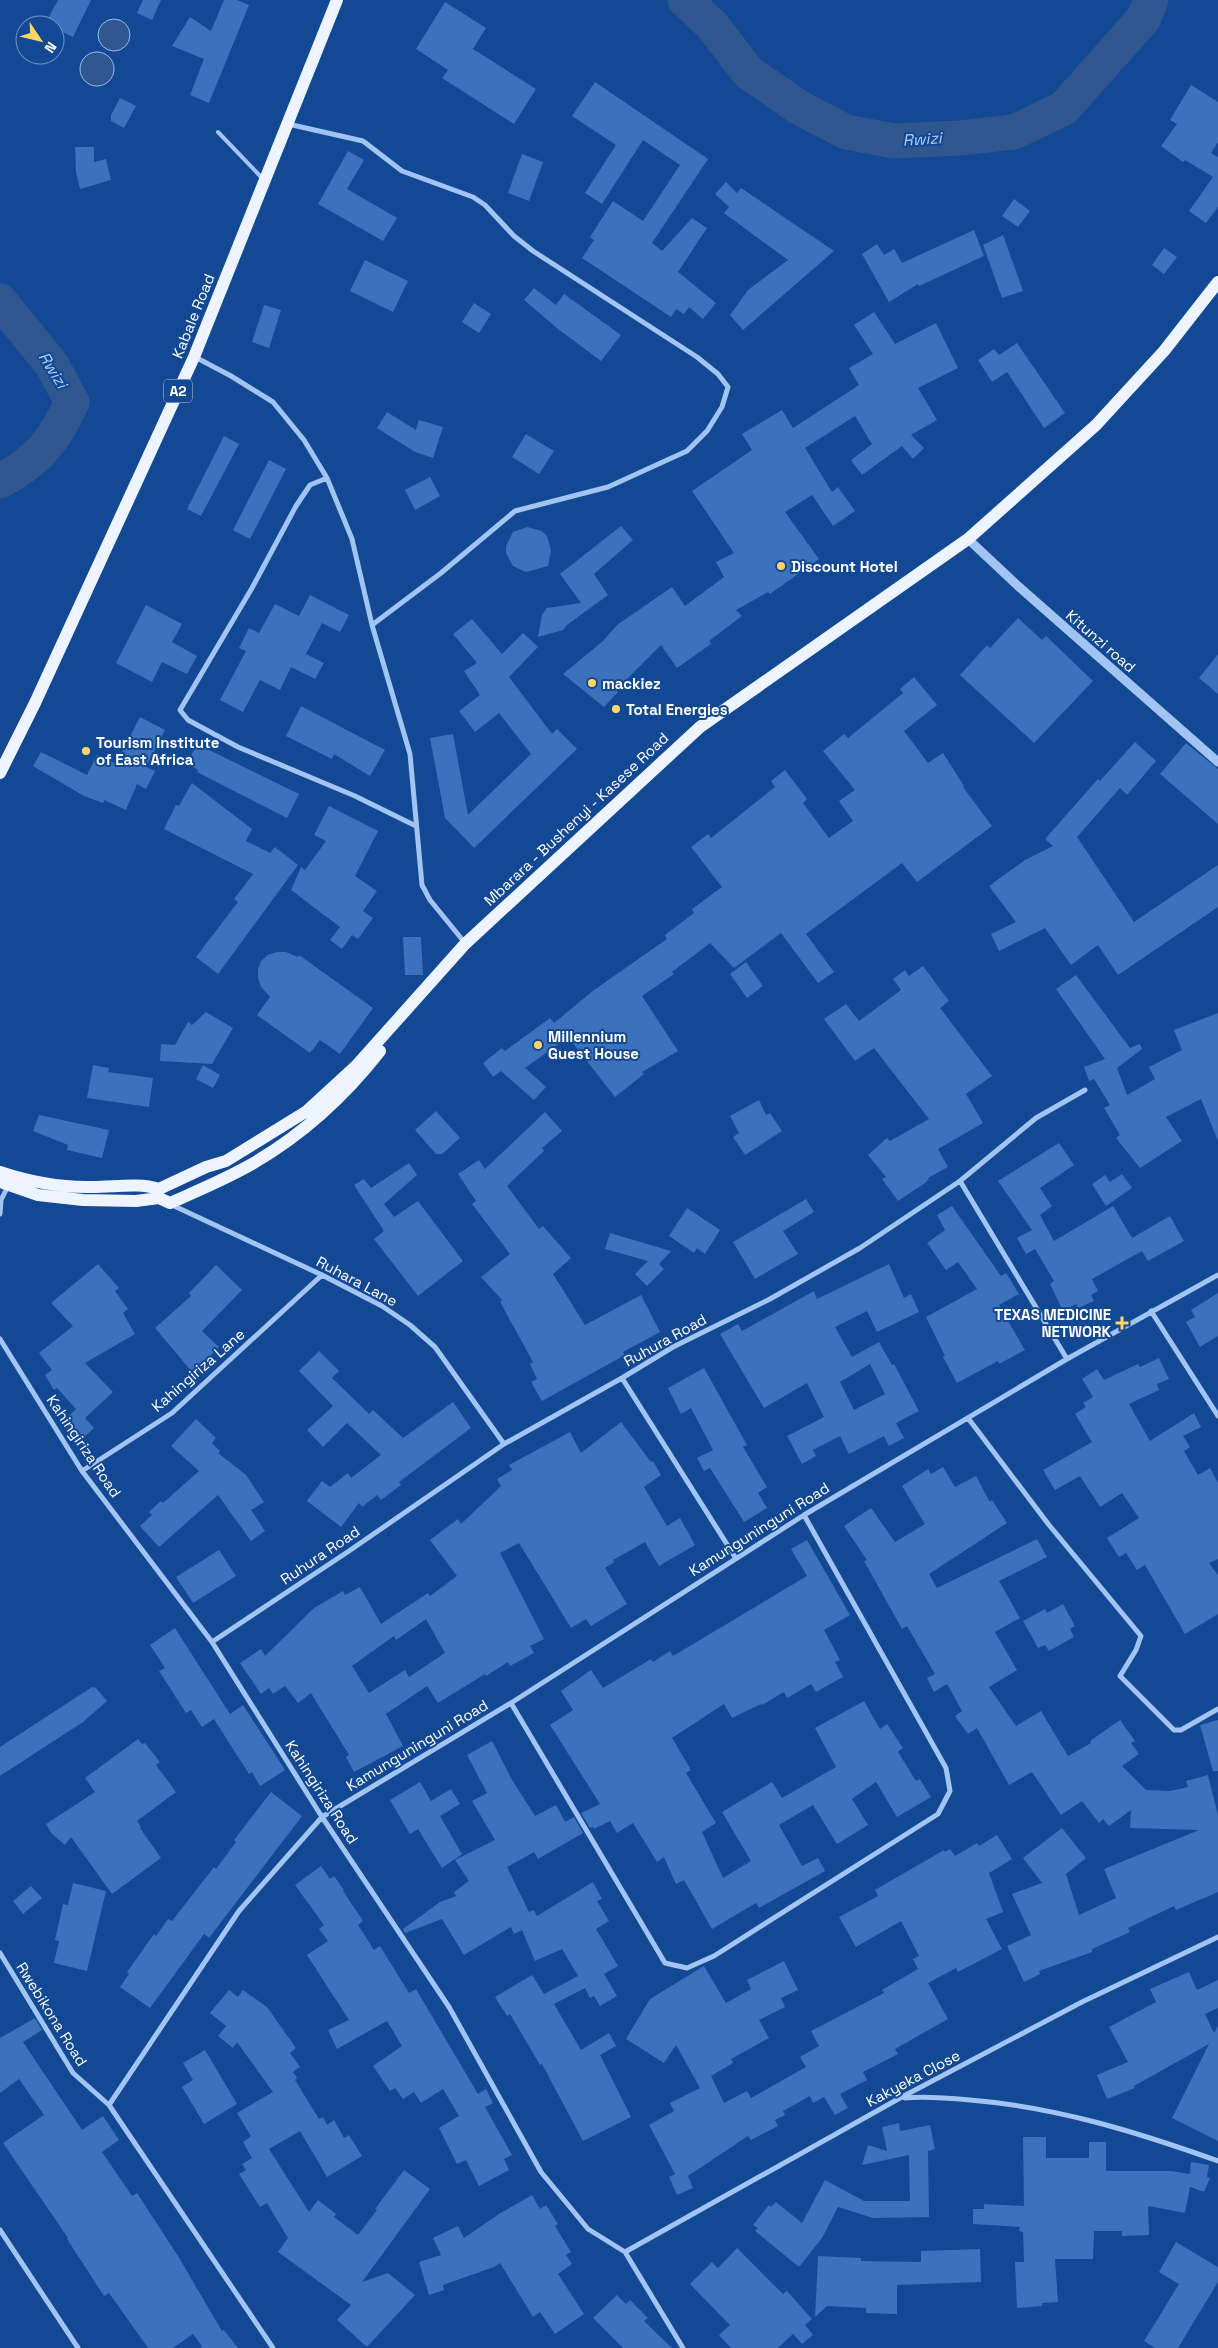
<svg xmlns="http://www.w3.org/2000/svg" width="1218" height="2348" viewBox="0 0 1218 2348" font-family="'Space Grotesk',sans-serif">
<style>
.water{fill:#30568f;stroke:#94bff5}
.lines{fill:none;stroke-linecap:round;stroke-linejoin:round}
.river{stroke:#30568f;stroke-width:35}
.building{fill:#3c71bc;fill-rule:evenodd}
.service{stroke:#a2c4f2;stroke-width:4}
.minor{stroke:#a2c4f2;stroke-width:5}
.tertiary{stroke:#a2c4f2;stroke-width:9}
.primary{stroke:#edf4ff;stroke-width:12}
.poi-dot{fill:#ffd663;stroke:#134894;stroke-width:2}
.labels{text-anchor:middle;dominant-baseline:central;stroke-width:4;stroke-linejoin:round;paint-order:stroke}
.shield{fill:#134894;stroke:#b8c8df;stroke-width:1}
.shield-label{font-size:14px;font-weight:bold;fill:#fff}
.street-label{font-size:15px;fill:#fff;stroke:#134894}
.poi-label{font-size:15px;font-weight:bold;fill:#fff;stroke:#134894;text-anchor:start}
.water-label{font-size:16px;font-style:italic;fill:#afcef9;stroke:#134894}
</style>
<rect width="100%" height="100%" fill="#134894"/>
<path class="water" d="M98 35a16 16 0 1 1 32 0a16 16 0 1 1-32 0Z
M80 69a17 17 0 1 1 34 0a17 17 0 1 1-34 0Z"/>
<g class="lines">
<path class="river" d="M685 0 712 25 748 72 800 108 846 132 894 141 961 138 1014 132 1064 108 1144 18 1151 0
M0 301 52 365 72 402C55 440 37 462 0 481"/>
</g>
<path class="building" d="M58 0H91L73 37 55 28V25L45 24Z
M143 0H161L152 20 137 13Z
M224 0H237L249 5 209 103 190 95 204 59 172 46 190 17 211 31Z
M445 2 486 28 473 49 536 89 514 124 442 78 448 70 416 49Z
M595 82 708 159 652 243 662 251 692 218 707 228 678 272 716 303 703 319 689 307 684 314 676 309 671 317 582 258 594 240 590 237 613 201 643 221 680 165 643 140 602 204 585 193 616 145 572 116Z
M1191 85 1218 102V142L1211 153 1218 157V207L1206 223 1189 211 1213 177 1185 160 1183 162 1161 146 1177 124 1170 120Z
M120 98 136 106 124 128 111 121V115Z
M75 147H94V162L106 159 111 180 80 189 76 172Z
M348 151 364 160 347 189 397 218 383 241 318 204Z
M522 154 543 162 529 201 508 193Z
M726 182 737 193 741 188 834 251 743 330 730 315 748 290 788 260 724 213 729 207 715 194Z
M1014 199 1030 211 1018 227 1002 216Z
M974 230 984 256 919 286 918 284 889 302 862 254 877 244 884 255 894 249 902 263Z
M1003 235 1023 291 1002 298 983 245Z
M1164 248 1177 257 1164 274 1152 265Z
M365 260 408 281 393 312 350 291Z
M534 288 556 305 564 294 621 335 601 361 558 329 524 300Z
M474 303 491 314 479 333 462 322Z
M264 305 281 310 269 348 252 342Z
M874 312 895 344 936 323 958 368 918 388 937 420 911 435 924 448 913 459 902 446 862 475 851 460 872 444 855 416 805 448 832 492 838 487 855 511 833 526 812 495 785 512 819 559 770 594 768 592 736 610 742 616 709 641 711 644 677 668 661 645 616 690 618 692 604 707 563 674 603 641 617 625 672 587 685 606 724 577 716 562 734 553 692 491 752 450 742 434 782 410 793 428 859 385 849 368 873 354 854 325Z
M1017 343 1065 413 1044 428 1007 372 992 382 978 360 994 349 999 355Z
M387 412 416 430 419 420 443 427 433 458 415 452 377 428Z
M526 434 554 451 539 474 512 457Z
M224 436 239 444 201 516 187 509Z
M269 460 286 469 250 539 233 530Z
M430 477 440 496 415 510 405 490Z
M621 526 633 540 594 574 608 595 567 625 563 630 538 637 542 615 547 608 581 603 560 574Z
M527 527 542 531 547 536 551 550 548 566 526 572 513 566 506 553V546L513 532Z
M310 595 349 615 340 632 322 623 306 654 324 663 315 679 291 667 280 690 260 680 243 712 220 700 246 651 239 648 249 628 259 633 275 604 299 616Z
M146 605 182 624 172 642 197 656 187 674 162 662 152 682 116 663Z
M1018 618 1042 640 1046 636 1093 681 1034 743 960 675 987 645 990 648Z
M472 619 502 654 523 633 538 647 509 677 552 734 557 729 577 749 474 848 445 818 430 738 453 734 468 815 531 754 499 713 475 732 459 711 480 695 464 671 477 663 453 634Z
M1218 654V694L1199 678Z
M914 677 937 705 904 731 928 763 943 753 964 786 963 787 992 826 917 882 902 863 806 934 834 972 818 983 781 933 734 968 710 943 672 972 674 974 642 996 678 1051 642 1072 644 1074 615 1097 568 1037 525 1068 546 1087 534 1100 501 1071 493 1077 483 1063 502 1048 505 1051 550 1018 554 1023 594 990 667 939 665 935 694 913 692 909 722 887 691 847 708 834 711 838 775 787 771 781 785 770 807 799 803 803 829 838 853 821 839 801 855 790 823 751 844 734 848 738 903 693 900 689Z
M301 706 385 750 370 776 334 754 332 759 286 736Z
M140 717 165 730 146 767 155 771 146 789 137 784 126 810 104 800 103 803 84 796 33 766 41 752 87 775 97 755 116 764Z
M1135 742 1156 761 1127 795 1120 788 1077 837 1134 922 1218 865V907L1118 975 1098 945 1071 965 1045 928 999 951 991 934 1016 922 989 886 1025 860 1053 846 1045 839 1098 779 1100 781Z
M1186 743 1218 769V824L1160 774Z
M197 744 299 794 287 818 197 772 198 770 187 764Z
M192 783 252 829 246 841 270 853 275 847 298 865 218 974 196 957 238 902 234 899 253 874 164 829 176 805 179 806Z
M329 806 378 831 355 876 377 891 363 911 373 918 358 939 352 935 342 949 330 940 340 927 291 890 301 867 305 870 326 841 314 835Z
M403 937H421L423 975H405Z
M277 952H286L298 957 299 955 373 1008 340 1054 320 1040 310 1053 257 1015 270 997 261 987 258 978V969L261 961 268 955Z
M746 962 763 986 747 998 730 974Z
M923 966 949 1001 940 1008 992 1076 966 1094 983 1123 938 1149 948 1167 928 1178 929 1179 925 1183 898 1201 882 1179 886 1177 868 1155 887 1138 890 1141 929 1119 874 1048 855 1061 824 1019 846 1004 859 1021 901 990 893 979 905 970 909 976Z
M1076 975 1130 1048 1140 1044 1142 1049 1117 1068 1127 1095 1155 1079 1149 1067 1182 1050 1174 1030 1218 1013V1141L1201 1099 1166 1117 1182 1141 1140 1168 1116 1138 1120 1135 1104 1108 1110 1105 1094 1079 1089 1081 1084 1067 1105 1059 1056 989Z
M206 1012 233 1028 212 1064 160 1061 161 1044 175 1045 188 1022 192 1025Z
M93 1065 109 1068 108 1072 153 1078 149 1107 87 1098Z
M203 1065 220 1075 213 1088 196 1079Z
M759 1100 766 1115 770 1113 782 1131 745 1155 733 1137 739 1133 730 1116Z
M436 1111 460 1138 442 1154H436L415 1130Z
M545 1112 562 1131 542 1148 544 1151 507 1186 539 1229 543 1226 571 1258 553 1274 585 1325 641 1295 660 1332 623 1352 625 1355 542 1401 531 1382 537 1379 530 1364 533 1362 500 1302 502 1300 481 1277 510 1254 472 1204 476 1201 458 1174 479 1160 485 1169Z
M39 1115 109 1130 102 1158 67 1150 68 1145 33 1131Z
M1059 1143 1074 1165 1040 1188 1052 1206 1040 1215 1054 1241 1113 1206 1132 1238 1170 1216 1184 1241 1148 1261 1142 1251 1092 1279 1098 1291 1091 1295 1094 1301 1078 1308 1076 1304 1063 1311 1050 1284 1054 1281 1035 1249 1026 1254 1017 1238 1032 1230 998 1181Z
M409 1163 417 1175 384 1204 394 1217 418 1201 463 1261 418 1296 374 1239 384 1231 354 1185 364 1179 371 1188Z
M1122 1174 1132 1188 1106 1206 1092 1184 1105 1175 1110 1182Z
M806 1199 814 1212 783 1231 798 1254 755 1279 733 1242Z
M952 1206 1001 1276 1006 1273 1019 1294 999 1305 1025 1350 999 1364 998 1361 957 1383 943 1357 945 1356 926 1317 977 1289 958 1262 946 1270 927 1243 945 1230 937 1215Z
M687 1208 720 1230 705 1254 697 1248 694 1253 669 1236Z
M610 1233 671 1251 659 1264 664 1269 647 1286 635 1274 648 1261 605 1249Z
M98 1264 119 1288 115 1291 128 1309 123 1313 135 1334 85 1363 113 1392 85 1418 94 1428 78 1443 61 1424 76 1409 57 1388 54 1390 45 1375 52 1370 39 1353 73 1326 51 1303Z
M889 1264 904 1298 911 1294 919 1312 877 1332 867 1311 835 1327 852 1357 879 1342 892 1365 894 1364 919 1411 896 1423 904 1438 889 1446 884 1436 849 1454 840 1436 813 1450 816 1456 802 1464 787 1436 824 1417 807 1383 764 1408 720 1334 738 1324 742 1331 814 1291 817 1299ZM870 1364 885 1394 854 1410 840 1382Z
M216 1265 242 1290 202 1331 219 1347 193 1373 155 1328 191 1296 189 1293Z
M1218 1293V1336L1200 1347 1186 1322 1195 1317 1191 1310Z
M319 1351 339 1371 332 1378 369 1414 373 1410 403 1438 453 1402 471 1428 399 1482 401 1485 381 1500 377 1495 362 1507 359 1503 341 1527 307 1501 322 1481 330 1487 348 1473 351 1478 381 1455 347 1423 323 1447 307 1430 333 1406 299 1371Z
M1159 1358 1169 1379 1157 1384 1159 1390 1129 1404 1150 1441 1194 1413 1201 1427 1183 1436 1190 1447 1184 1451 1198 1475 1210 1468 1218 1483V1559L1209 1563 1218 1575V1614L1185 1634 1145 1565 1137 1570 1126 1553 1119 1557 1107 1538 1139 1518 1122 1493 1100 1507 1080 1476 1055 1490 1043 1470 1092 1442 1075 1414 1086 1407 1083 1403 1093 1397 1082 1379 1097 1369 1104 1380 1138 1364 1140 1367Z
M704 1368 747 1445 743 1447 767 1487 758 1493 767 1508 744 1522 710 1468 704 1471 697 1458 713 1450 691 1408 681 1414 668 1388Z
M196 1419 216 1438 212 1443 220 1451 218 1453 246 1475 264 1502 251 1510 265 1531 251 1541 218 1495 159 1547 140 1526 152 1515 149 1512 161 1501 163 1503 199 1471 171 1446Z
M621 1422 651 1462 653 1461 661 1475 644 1487 667 1526 680 1518 695 1545 659 1566 645 1542 613 1560 614 1562 605 1568 627 1604 591 1626 586 1619 571 1628 519 1543 500 1553 544 1639 530 1646 534 1653 510 1666 508 1662 486 1676 485 1674 438 1703 427 1686 386 1714 403 1746 354 1772 346 1757 349 1755 311 1693 298 1703 285 1686 273 1694 269 1688 261 1694 240 1663 261 1649 265 1656 314 1608 343 1591 345 1595 360 1587 381 1624 428 1593 430 1596 457 1576 430 1540 458 1519 461 1524 501 1486 497 1479 512 1470 509 1465 570 1432 581 1453ZM426 1619 445 1653 409 1677 405 1670 369 1693 352 1666 394 1636 396 1640Z
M943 1467 955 1487 976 1476 990 1502 992 1500 1007 1523 929 1574 937 1588 1037 1539 1047 1557 999 1581 1020 1618 995 1632 1017 1670 989 1687 1016 1726 1041 1711 1068 1756 1091 1743 1090 1741 1120 1720 1135 1741 1131 1743 1139 1754 1122 1766 1146 1790 1170 1791 1188 1787 1186 1781 1208 1775 1218 1815V1892L1176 1910 1174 1906 1128 1928 1130 1932 1092 1949V1952L1039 1971 1040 1974 1024 1982 1007 1946 1031 1935 1012 1894 1042 1883 1023 1858 1062 1828 1086 1858 1066 1874 1079 1915 1116 1898 1104 1869 1199 1830 1130 1828 1131 1810 1109 1826 1103 1819 1099 1823 1082 1801 1061 1815 1032 1772 1009 1785 977 1728 968 1734 955 1716 962 1711 947 1684 934 1692 927 1678 935 1674 907 1626 902 1629 864 1561 867 1560 844 1526 871 1508 895 1542 925 1524 902 1486 928 1469 931 1474Z
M807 1540 850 1615 824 1630 840 1660 835 1662 843 1677 816 1692 811 1684 787 1698 784 1692 762 1705 761 1704 732 1718 724 1704 672 1738 691 1770 686 1773 716 1823 702 1832 723 1878 751 1861 722 1812 772 1782 782 1798 836 1767 815 1728 864 1701 880 1729 887 1724 903 1748 898 1752 916 1781 920 1779 931 1797 897 1817 876 1782 852 1799 868 1825 837 1844 813 1805 779 1825 802 1866 818 1858 825 1871 759 1908 756 1903 712 1929 684 1880 676 1884 664 1857 657 1862 633 1823 617 1833 610 1821 594 1829 593 1827 590 1828 581 1813 600 1804 550 1725 573 1710 561 1691 591 1670 603 1688 651 1659 653 1662 670 1651 673 1656 807 1576 791 1549Z
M219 1550 236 1576 193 1603 176 1577Z
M1063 1604 1075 1626 1070 1629 1074 1637 1049 1651 1045 1645 1038 1648 1023 1621 1045 1609 1047 1613Z
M175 1628 230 1714 243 1705 285 1770 260 1786 252 1772 249 1774 214 1719 202 1727 191 1710 186 1713 159 1671 165 1668 150 1645Z
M92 1687 96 1688 107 1701 83 1722 0 1776V1747Z
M1218 1720V1771H1213L1200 1725Z
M138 1739 142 1744 145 1743 160 1762 156 1765 176 1792 137 1821 141 1827 140 1828 161 1858 112 1894 71 1837 65 1845 52 1834 46 1824 95 1792 85 1778Z
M492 1741 511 1778 535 1816 556 1805 565 1822 574 1817 583 1833 538 1859 534 1852 507 1867 529 1912 534 1910 537 1916 593 1882 602 1899 597 1901 609 1921 596 1929 618 1966 604 1974 617 1996 600 2006 594 1996 590 1998 585 1988 554 2004 581 2050 609 2033 616 2046 600 2055 631 2117 583 2141 542 2064 540 2065 510 2014 507 2016 495 1997 532 1975 544 1994 578 1976 562 1949 535 1961 522 1930 514 1934 511 1927 464 1955 442 1919 405 1933 403 1929 440 1902 456 1896 454 1892 469 1881 455 1860 495 1840 472 1801 487 1793 467 1755Z
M420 1782 431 1801 451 1789 460 1804 440 1816 462 1854 442 1868 418 1829 410 1834 390 1800Z
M271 1792 302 1816 209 1938 204 1934 150 2008 120 1987 129 1974 127 1972 154 1934 156 1936 168 1919 172 1921 214 1867 216 1869 236 1842 234 1840Z
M997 1835 1012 1859 989 1873 1003 1912 986 1919 1002 1949 958 1972 956 1968 928 1983 948 2019 895 2049 898 2054 863 2072 867 2080 840 2094 848 2108 835 2115 824 2097 813 2103 810 2096 783 2111 785 2115 775 2120 778 2126 751 2140 748 2136 688 2176 693 2188 677 2195 669 2177 675 2174 649 2125 674 2111 670 2103 700 2088 676 2045 664 2063 626 2039 650 1999 704 1966 726 2003 751 1989 747 1980 784 1961 798 1990 781 1998 785 2007 759 2020 769 2038 731 2059 733 2063 711 2076 724 2103 747 2091 751 2098 806 2067 800 2057 819 2046 811 2031 884 1993 882 1990 918 1969 913 1959 919 1956 901 1921 856 1947 839 1917 878 1896 875 1890 944 1850 945 1852 950 1849 955 1856 977 1843 979 1846Z
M321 1866 330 1879 334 1876 344 1890 343 1891 363 1921 358 1925 374 1950 380 1946 409 1993 416 1989 478 2094 486 2089 493 2103 485 2107 512 2155 504 2159 509 2170 479 2186 466 2160 457 2164 439 2128 459 2116 443 2089 421 2103 414 2092 403 2099 395 2088 390 2091 373 2066 402 2046 387 2021 337 2049 328 2030 349 2020 307 1955 328 1941 319 1929 324 1925 295 1885Z
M73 1883 106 1891 87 1971 54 1963 59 1941 55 1940 63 1904 68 1905Z
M31 1886 42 1898 23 1914 13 1901Z
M1189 1972 1197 1990 1218 1980V2008L1205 2014 1214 2033 1218 2026V2141L1172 2118 1209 2044 1134 2086 1135 2088 1107 2099 1097 2075 1128 2062 1109 2027 1156 2002 1150 1989Z
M229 1990 238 1997 243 1990 267 2007 296 2048 290 2053 300 2067 293 2072 297 2078 295 2080 319 2119 323 2117 327 2125 334 2120 344 2138 349 2135 362 2156 327 2177 300 2131 269 2149 309 2212 318 2200 336 2214 334 2217 358 2235 377 2210 375 2209 404 2170 430 2189 362 2282 388 2273 415 2295 367 2347 337 2320 351 2305 278 2252 288 2238 267 2203 260 2207 239 2174 246 2170 242 2164 252 2158 243 2142 251 2136 237 2113 273 2092 237 2042 233 2048 218 2036 226 2026 210 2013Z
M35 2018 42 2030 23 2042 82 2130 103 2116 119 2140 102 2152 132 2196 137 2193 178 2256 222 2331 224 2330 238 2348H200L202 2346 193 2334 173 2348H148L109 2293 104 2296 67 2239 68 2238 3 2143 44 2115 19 2079 0 2093V2038Z
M205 2050 237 2104 204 2124 182 2087 193 2080 183 2063Z
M899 2123 900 2131 930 2125 935 2149 928 2151 929 2217 873 2218 838 2207 822 2238 799 2267 755 2231 758 2228 753 2225 769 2205 771 2207 776 2202 802 2223 825 2180 864 2201H910L909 2155 862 2165 868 2145 887 2151 882 2127Z
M1023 2137H1046V2158H1089V2142H1106V2171H1171L1190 2174 1191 2162 1209 2165 1207 2177 1210 2178 1204 2192 1190 2187 1185 2213 1148 2206 1149 2235 1122 2236V2231H1094L1093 2259H1055L1058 2302 1042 2303V2306L1017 2308 1015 2262H1024L1023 2232 1019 2231 1020 2227 973 2224V2209H984V2204L1024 2206Z
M532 2195 540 2209 546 2205 558 2224 555 2226 571 2252 566 2255 572 2264 558 2274 584 2314 555 2334 540 2312 533 2317 500 2263 494 2267 443 2285 444 2290 429 2295 419 2262 441 2255 433 2238 458 2226 464 2238 499 2214Z
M1176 2242 1218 2267V2282L1178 2348H1155L1144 2341 1179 2284 1159 2272Z
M737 2248 783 2294 787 2291 812 2319 805 2325 813 2335 802 2344 793 2334 778 2348H731L719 2335 730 2325 690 2284 712 2262 718 2268Z
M980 2249 981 2282 897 2285V2314L866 2313V2308L827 2306 815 2317 818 2256 861 2258V2261L921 2262V2251Z
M617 2295 626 2304 630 2300 648 2318 644 2321 672 2348H623L593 2318Z"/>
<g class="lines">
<path class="service" d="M218 132 263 179"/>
<path class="minor" d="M288 124 363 141 402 171 473 197 485 205 514 236 533 251 697 357 718 374 728 387 722 407 707 431 687 451 608 487 515 511 441 573 372 625
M195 357 231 376 273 402 304 440 327 478 352 539 372 625 410 754 422 885 430 900 465 943
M327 478 310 485 296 506 252 588 180 710 188 720 238 747 355 796 416 826
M960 1181 1036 1118 1085 1090
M172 1205 322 1275 382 1306 410 1325 435 1347 504 1444
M0 1214 1 1200 8 1186
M1151 1311 1218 1416
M0 1339 82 1471 212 1642 322 1817 449 2007 541 2172 588 2229 625 2252
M622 1378 735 1557
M968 1418 1049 1525 1141 1636 1136 1650 1120 1676 1174 1730H1181L1218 1709
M82 1471 172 1413 322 1275
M212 1642 349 1551 504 1444 622 1378 673 1347 770 1299 860 1248 960 1181 1067 1359
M511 1703 665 1963 687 1968 714 1956 938 1814 950 1791 946 1768 804 1515
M0 1953 73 2073 109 2105
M905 2098C926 2096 948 2098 970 2100 1056 2107 1137 2132 1218 2161
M0 2230 78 2348
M625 2252 900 2098 1082 2002 1218 1937
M625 2252 683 2348
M273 2348 109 2105 239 1911 322 1817 511 1703 804 1515 1067 1359 1218 1275"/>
<path class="tertiary" d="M968 539 1018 586 1218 762"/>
<path class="primary" d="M0 773 35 703 194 357 337 0
M0 1172C27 1181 59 1187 87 1187 111 1188 137 1182 159 1189L206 1167 226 1161 307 1111 356 1066 465 944 700 727 968 539 1096 425 1164 351 1218 282
M0 1182 38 1195 83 1200 136 1201 159 1198 170 1203C197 1191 226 1179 252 1164 302 1135 345 1096 380 1051"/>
</g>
<g class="poi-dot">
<circle cx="781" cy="566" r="5"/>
<circle cx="592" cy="683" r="5"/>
<circle cx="616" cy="709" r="5"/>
<circle cx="86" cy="751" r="5"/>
<circle cx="538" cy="1045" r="5"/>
<path d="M1119.5 1315.5h5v5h5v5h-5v5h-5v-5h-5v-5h5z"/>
</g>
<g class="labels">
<rect class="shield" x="164" y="379.5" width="28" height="23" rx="4"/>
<g class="shield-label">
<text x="178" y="391">A2</text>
</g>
<g class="street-label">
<text transform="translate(193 316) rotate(-68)">Kabale Road</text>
<text transform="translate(1101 641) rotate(41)">Kitunzi road</text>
<text transform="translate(576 819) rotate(-43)">Mbarara - Bushenyi - Kasese Road</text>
<text transform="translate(357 1281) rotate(28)">Ruhara Lane</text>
<text transform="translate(665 1340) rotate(-29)">Ruhura Road</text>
<text transform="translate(198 1370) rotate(-41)">Kahingiriza Lane</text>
<text transform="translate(84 1446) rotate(56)">Kahingiriza Road</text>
<text transform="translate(759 1529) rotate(-32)">Kamunguninguni Road</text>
<text transform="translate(320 1555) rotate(-34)">Ruhura Road</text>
<text transform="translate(417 1745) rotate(-31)">Kamunguninguni Road</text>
<text transform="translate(322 1792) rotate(57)">Kahingiriza Road</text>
<text transform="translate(52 2014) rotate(58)">Rwebikona Road</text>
<text transform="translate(913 2078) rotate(-28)">Kakyeka Close</text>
</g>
<g class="poi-label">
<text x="791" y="566">Discount Hotel</text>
<text x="602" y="683">mackiez</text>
<text x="626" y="709">Total Energies</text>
<text x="96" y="742">Tourism Institute<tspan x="96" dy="17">of East Africa</tspan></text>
<text x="548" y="1036">Millennium<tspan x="548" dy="17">Guest House</tspan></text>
<text x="1111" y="1314" text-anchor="end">TEXAS MEDICINE<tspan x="1111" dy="17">NETWORK</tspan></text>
</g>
<g class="water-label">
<text transform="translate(922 139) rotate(-4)">Rwizi</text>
<text transform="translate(53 370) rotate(58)">Rwizi</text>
</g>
</g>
<g transform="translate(40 40) rotate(125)"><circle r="24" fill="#134894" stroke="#7191bf"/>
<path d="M0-4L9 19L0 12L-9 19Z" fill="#ffd663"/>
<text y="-8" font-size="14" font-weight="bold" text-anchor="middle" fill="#ffffff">N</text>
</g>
</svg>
